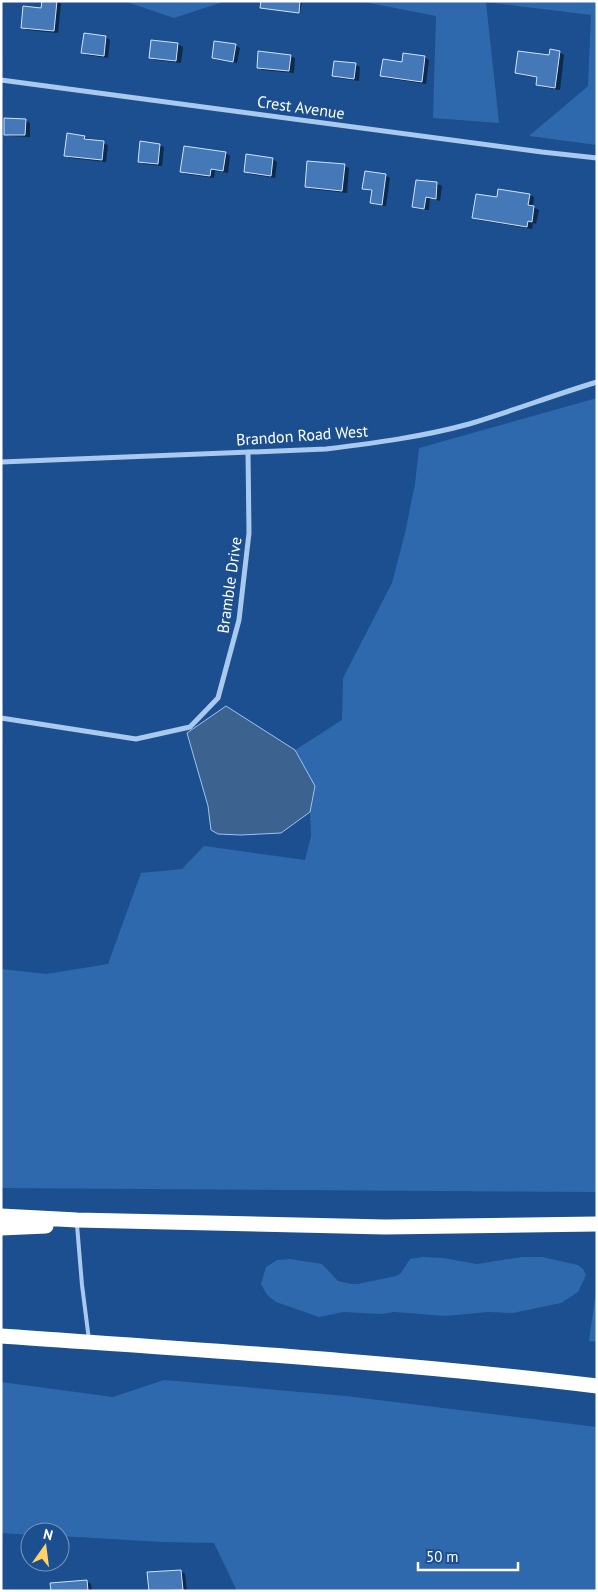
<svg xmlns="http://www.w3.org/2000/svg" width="598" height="1592" viewBox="0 0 598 1592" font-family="'PT Sans',sans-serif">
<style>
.green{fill:#2e69ad}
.water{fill:#3c6290;stroke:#9cc4f0}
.shadow{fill:#0007}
.building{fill:#4478b7;stroke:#cfe3fa}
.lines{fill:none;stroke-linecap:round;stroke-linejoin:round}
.service{stroke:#a9c9ee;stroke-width:4}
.minor{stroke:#a9c9ee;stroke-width:5}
.motorway{stroke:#fff;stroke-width:15}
.labels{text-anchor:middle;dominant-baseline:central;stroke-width:5;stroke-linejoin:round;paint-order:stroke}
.street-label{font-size:16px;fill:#fff;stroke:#1b4f8f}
</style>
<rect width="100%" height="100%" fill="#1b4f8f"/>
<path class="green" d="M124 1H226L174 18Z
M359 1H597V145L529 136 588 86 591 15 486 2 499 123 433 118 436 16Z
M597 398V1192L1 1188V969L46 974 108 964 141 873 182 869 204 846 305 860 311 836 310 812 315 786 295 750 342 720 343 678 392 583 405 533 415 484 419 448Z
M423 1257 443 1258 477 1264 522 1257H542L578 1265 583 1269 586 1275 578 1292 561 1303 513 1313 488 1312 445 1316 394 1312 381 1314 343 1312 319 1317 276 1302 267 1295 261 1284 266 1267 277 1260 290 1259 322 1264 338 1281 351 1284H358L396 1276 401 1273 410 1259Z
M597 1284V1342L589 1341Z
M164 1380 346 1396 597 1427V1591H237L214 1543 162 1542 60 1536V1532H30V1535L1 1533V1382L113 1397Z"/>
<path class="water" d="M226 706 295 750 315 786 310 812 281 833 241 835 218 834 211 830 208 806 187 733Z"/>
<path class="shadow" d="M57 1 61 4 58 33 27 30 22 27 42 9Z
M271 1H302L300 13 272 9Z
M106 37 110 40 108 58 87 55 83 53Z
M152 41 178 44 183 47 181 63 155 60 150 57Z
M235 45 240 48 237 63 218 60 213 58Z
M560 52 564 55 560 90 542 87 537 84 538 78 521 75 517 73Z
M290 56 295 58 294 73 262 70 258 67Z
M425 57 429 60 426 84 386 78 382 76 403 63Z
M335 62 356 65 360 67 359 81 338 78 333 75Z
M25 120 30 123V137L10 136 5 134Z
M84 137 108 145 106 162 70 158 66 155Z
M159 145 164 147 162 166 144 164 139 161Z
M226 153 230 156 228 173 215 171 214 178 186 174 182 172Z
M273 159 277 162 275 178 250 174 245 171Z
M345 166 349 168 347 193 311 189 306 186Z
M385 175 390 178 386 206 376 205 371 202 373 192 364 188Z
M417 181 437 184 442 186 440 201 430 198 429 210 418 209 414 207Z
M530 195 534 197 533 207 539 210 536 224 533 223 532 229 478 220 473 217Z
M181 1571 185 1574 187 1591H150Z
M86 1581 91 1584 92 1591H59Z"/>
<path class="building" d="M42 1H57L54 31 21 28 23 6 41 8Z
M261 1H300L299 13 260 8Z
M84 33 106 36 104 56 81 53Z
M151 40 178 43 176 61 149 58Z
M214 41 236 44 233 62 212 58Z
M550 49 560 51 555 88 536 85 537 77 515 73 518 51 549 55Z
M258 51 291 55 289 71 257 68Z
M403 53 425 56 422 82 380 76 383 59 402 62Z
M334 61 356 63 354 79 332 76Z
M4 118 26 119 25 135H4Z
M67 133 85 136 84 139 104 141 102 160 64 156Z
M140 141 160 144 158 164 138 162Z
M184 146 226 152 223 171 211 169 210 176 180 172Z
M246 154 273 158 271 176 244 172Z
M307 161 345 164 342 191 305 187Z
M365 171 386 174 382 205 370 203 372 190 362 189Z
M416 180 437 182 436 199 426 197 424 209 412 207Z
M498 189 530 194 528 205 534 206 532 222 528 221 527 227 472 218 476 194 497 197Z
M181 1570 183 1590 149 1591 147 1572Z
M87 1580 88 1591H51L50 1583Z"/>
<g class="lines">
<path class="service" d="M77 1225 82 1285 89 1340"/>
<path class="minor" d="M1 80 542 152 597 158
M1 462 326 449C374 443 422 437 469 424 512 411 554 395 597 382
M1 718 136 739 190 727 218 698 239 620 249 533 248 452"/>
<path class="motorway" d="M1 1216 77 1220 385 1227 597 1224
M1 1228 46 1226
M1 1336C200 1350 399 1362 597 1386"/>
</g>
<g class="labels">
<g class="street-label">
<text transform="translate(301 107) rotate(8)">Crest Avenue</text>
<text transform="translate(302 435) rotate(-4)">Brandon Road West</text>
<text transform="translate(229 585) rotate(-82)">Bramble Drive</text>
</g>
</g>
<rect width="598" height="1592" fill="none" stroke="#ffffff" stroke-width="5"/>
<g transform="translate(45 1547) rotate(14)"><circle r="24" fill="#1b4f8f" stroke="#7695bc"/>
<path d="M0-4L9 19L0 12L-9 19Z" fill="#ffd166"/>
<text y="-8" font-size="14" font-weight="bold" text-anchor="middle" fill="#ffffff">N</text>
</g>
<path d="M418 1562v8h100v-8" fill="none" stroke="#ffffff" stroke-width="2.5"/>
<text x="426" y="1562" font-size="15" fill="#ffffff" stroke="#1b4f8f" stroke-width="4" paint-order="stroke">50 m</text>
</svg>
